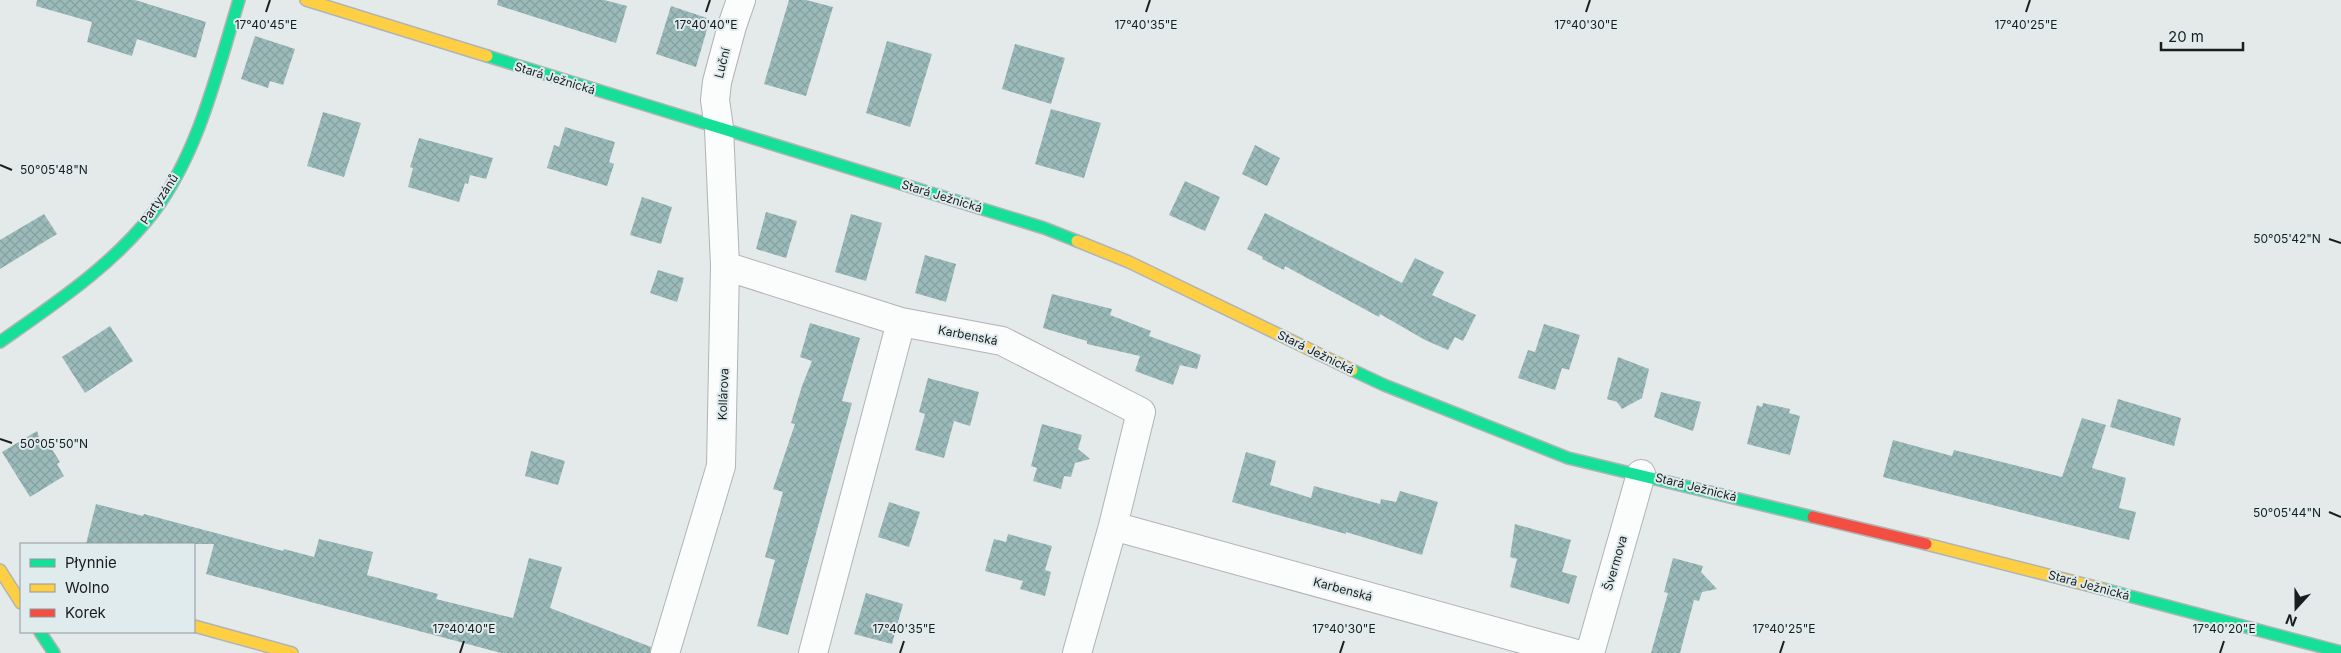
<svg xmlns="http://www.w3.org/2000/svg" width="2341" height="653" viewBox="0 0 2341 653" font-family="Inter,sans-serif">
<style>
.building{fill:url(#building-cross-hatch)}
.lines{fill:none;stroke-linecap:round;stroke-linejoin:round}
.street-casing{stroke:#b0b4b5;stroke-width:30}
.fast-casing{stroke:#b0b4b5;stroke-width:14}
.slow-casing{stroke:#b0b4b5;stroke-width:14}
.jam-casing{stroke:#b0b4b5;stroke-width:14}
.street{stroke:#fbfcfc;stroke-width:28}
.fast{stroke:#16e098;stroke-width:11}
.slow{stroke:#ffcf43;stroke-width:11}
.jam{stroke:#f24e42;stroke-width:11}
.ticks{fill:none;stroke:#191d1e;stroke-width:2}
.labels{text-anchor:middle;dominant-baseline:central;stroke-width:4;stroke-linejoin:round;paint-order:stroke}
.street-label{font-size:12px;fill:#191d1e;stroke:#e0ebee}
.ticks-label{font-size:12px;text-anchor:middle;fill:#191d1e;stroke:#e0ebee;stroke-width:4;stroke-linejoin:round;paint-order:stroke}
</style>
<defs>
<pattern id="building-cross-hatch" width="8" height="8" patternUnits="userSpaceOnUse" patternTransform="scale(1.25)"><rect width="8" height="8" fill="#9bbbba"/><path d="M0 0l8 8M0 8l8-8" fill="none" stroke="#85a09f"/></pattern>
</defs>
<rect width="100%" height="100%" fill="#e4e9ea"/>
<path class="building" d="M37 0H135L206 22 196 58 137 39 132 56 87 42 92 22 36 6Z
M498 0H604L627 6 616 43 497 5Z
M789 0H806L833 7 806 96 764 84Z
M671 6 710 19 696 67 656 54Z
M255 36 295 49 283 85 270 81 268 88 241 79Z
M887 41 932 54 910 127 866 113Z
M1015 44 1065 58 1051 104 1002 89Z
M1051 109 1101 123 1084 178 1035 164Z
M323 112 361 123 344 177 307 166Z
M565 127 615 142 609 162 614 164 607 186 547 168 554 145 559 147Z
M419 138 493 158 486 179 470 175 468 184 465 183 459 202 408 187 413 168 410 167Z
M1255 145 1280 158 1267 186 1242 174Z
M1185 181 1220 197 1205 231 1169 215Z
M642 197 672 207 661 244 630 235Z
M766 212 797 221 786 258 756 249Z
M1265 213 1402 283 1415 258 1444 272 1432 295 1476 315 1463 341 1455 337 1448 350 1425 340 1380 314 1379 317 1285 266 1284 270 1262 259 1263 257 1247 249Z
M44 214 57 234 0 269V240Z
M851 214 882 223 866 281 835 272Z
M925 255 956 264 946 302 915 293Z
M658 270 684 278 677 302 650 293Z
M1052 294 1112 309 1110 315 1151 331 1149 336 1201 355 1197 369 1180 365 1173 385 1135 371 1140 356 1087 344V341L1043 328Z
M810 323 860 338 842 401 852 403 788 635 757 626 775 560 765 557 783 492 773 489 795 424 791 423 802 386 812 361 800 357Z
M1544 324 1580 335 1569 370 1562 368 1555 390 1518 378 1528 350 1535 352Z
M110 326 133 361 85 393 62 357Z
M1618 357 1649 369 1642 398 1622 409 1617 402 1607 399Z
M928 378 979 392 970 426 954 421 944 458 915 450 925 414 919 412Z
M1661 392 1701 402 1693 431 1654 417Z
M2118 399 2181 418 2174 446 2110 427Z
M1763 403 1790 409 1789 413 1800 416 1790 455 1747 444 1757 405 1762 407Z
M2082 418 2106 425 2092 468 2126 478 2119 508 2136 512 2129 540 1883 477 1893 440 1952 456 1954 450 2062 477Z
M1042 424 1082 435 1078 449 1090 459 1075 463 1071 477 1064 476 1061 489 1033 481 1037 468 1031 466Z
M37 431 42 446 48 443 60 462 57 464 64 476 30 497 2 452Z
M531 451 565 461 558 485 525 476Z
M1246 452 1276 461 1270 485 1311 498 1314 486 1380 504 1381 499 1396 502 1400 491 1438 502 1422 555 1346 532V534L1232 502Z
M889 502 920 512 909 547 878 537Z
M96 504 143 516 144 514 283 551 284 549 314 557 319 539 373 552 367 575 438 594 436 599 513 618 529 558 562 567 550 608 651 647 650 653H501L206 574 214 544H86Z
M1515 524 1571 540 1562 572 1577 576 1569 604 1510 587 1517 559 1510 557Z
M1008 534 1052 546 1045 570 1051 572 1045 596 1020 589 1023 581 985 571 994 539 1006 542Z
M1673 558 1703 566 1701 572 1717 589 1702 592 1699 601 1694 600 1680 653H1651L1668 593 1664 592Z
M866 593 903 604 892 644 854 634Z"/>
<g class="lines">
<defs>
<path id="street" d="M725 266 901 322
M1113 526 1573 653
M665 653 721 466 725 266 719 128 715 100 717 82 732 26 741 0
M813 653 901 322 1002 341 1141 412 1113 526 1077 653
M1590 653 1641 474"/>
<path id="fast" d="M487 56 1044 228 1077 241
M0 342C54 304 112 266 153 213 199 152 217 72 239 0
M1352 370 1384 385 1568 458 1813 517
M2103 589 2341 652
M40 632 54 653"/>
<path id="slow" d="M306 0 487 56
M1077 241 1129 262 1352 370
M1926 544 2103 589
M0 570 21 603
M194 626 292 653"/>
<path id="jam" d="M1813 517 1926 544"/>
</defs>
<use href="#street" class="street-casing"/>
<use href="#fast" class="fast-casing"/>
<use href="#slow" class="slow-casing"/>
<use href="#jam" class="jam-casing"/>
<use href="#street" class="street"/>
<use href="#fast" class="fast"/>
<use href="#slow" class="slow"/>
<use href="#jam" class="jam"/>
</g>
<path class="ticks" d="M266 12 270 0M706 12 710 0M1146 12 1150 0M1586 12 1590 0M2026 12 2030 0M0 165 12 170M2329 239 2341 243M0 439 12 443M2329 512 2341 517M460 653 464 641M900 653 904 641M1340 653 1344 641M1780 653 1784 641M2220 653 2224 641"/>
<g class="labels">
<g class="street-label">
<text transform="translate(722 63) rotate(-76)">Luční</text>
<text transform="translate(555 78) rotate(17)">Stará Ježnická</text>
<text transform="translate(942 196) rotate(17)">Stará Ježnická</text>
<text transform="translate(159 199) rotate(-56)">Partyzánů</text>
<text transform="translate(968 335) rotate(11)">Karbenská</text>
<text transform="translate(1316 352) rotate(26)">Stará Ježnická</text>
<text transform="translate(723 394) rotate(-88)">Kollárova</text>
<text transform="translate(1696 487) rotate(14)">Stará Ježnická</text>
<text transform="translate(1615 563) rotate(-74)">Švermova</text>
<text transform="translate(2089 585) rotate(15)">Stará Ježnická</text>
<text transform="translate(1343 589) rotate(15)">Karbenská</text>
</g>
</g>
<g class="ticks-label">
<text x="266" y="29">17°40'45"E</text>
<text x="706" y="29">17°40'40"E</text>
<text x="1146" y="29">17°40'35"E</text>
<text x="2026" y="29">17°40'25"E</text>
<text x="1586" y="29">17°40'30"E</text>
<text x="54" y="174">50°05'48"N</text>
<text x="2287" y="243">50°05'42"N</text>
<text x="54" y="448">50°05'50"N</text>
<text x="2287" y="517">50°05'44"N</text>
<text x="464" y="633">17°40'40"E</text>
<text x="904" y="633">17°40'35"E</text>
<text x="1344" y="633">17°40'30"E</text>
<text x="1784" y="633">17°40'25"E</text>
<text x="2224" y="633">17°40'20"E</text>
</g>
<rect x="20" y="543" width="175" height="90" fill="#e0ebee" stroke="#90999b"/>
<rect x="30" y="559" width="25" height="8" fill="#16e098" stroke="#90999b"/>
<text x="65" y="568" font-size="15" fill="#191d1e">Płynnie</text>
<rect x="30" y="584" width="25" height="8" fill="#ffcf43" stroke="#90999b"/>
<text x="65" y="593" font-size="15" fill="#191d1e">Wolno</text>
<rect x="30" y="609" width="25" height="8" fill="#f24e42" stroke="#90999b"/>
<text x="65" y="618" font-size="15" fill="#191d1e">Korek</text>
<g transform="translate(2296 608) rotate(201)" stroke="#e0ebee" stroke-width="4" paint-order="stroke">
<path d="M0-4L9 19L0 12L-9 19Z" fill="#191d1e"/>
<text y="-8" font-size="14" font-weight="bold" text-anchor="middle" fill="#191d1e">N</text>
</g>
<path d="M2161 42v8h82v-8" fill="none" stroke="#191d1e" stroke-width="2.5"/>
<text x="2168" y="42" font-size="15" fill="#191d1e" stroke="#e0ebee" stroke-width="4" paint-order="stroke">20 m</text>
</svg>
